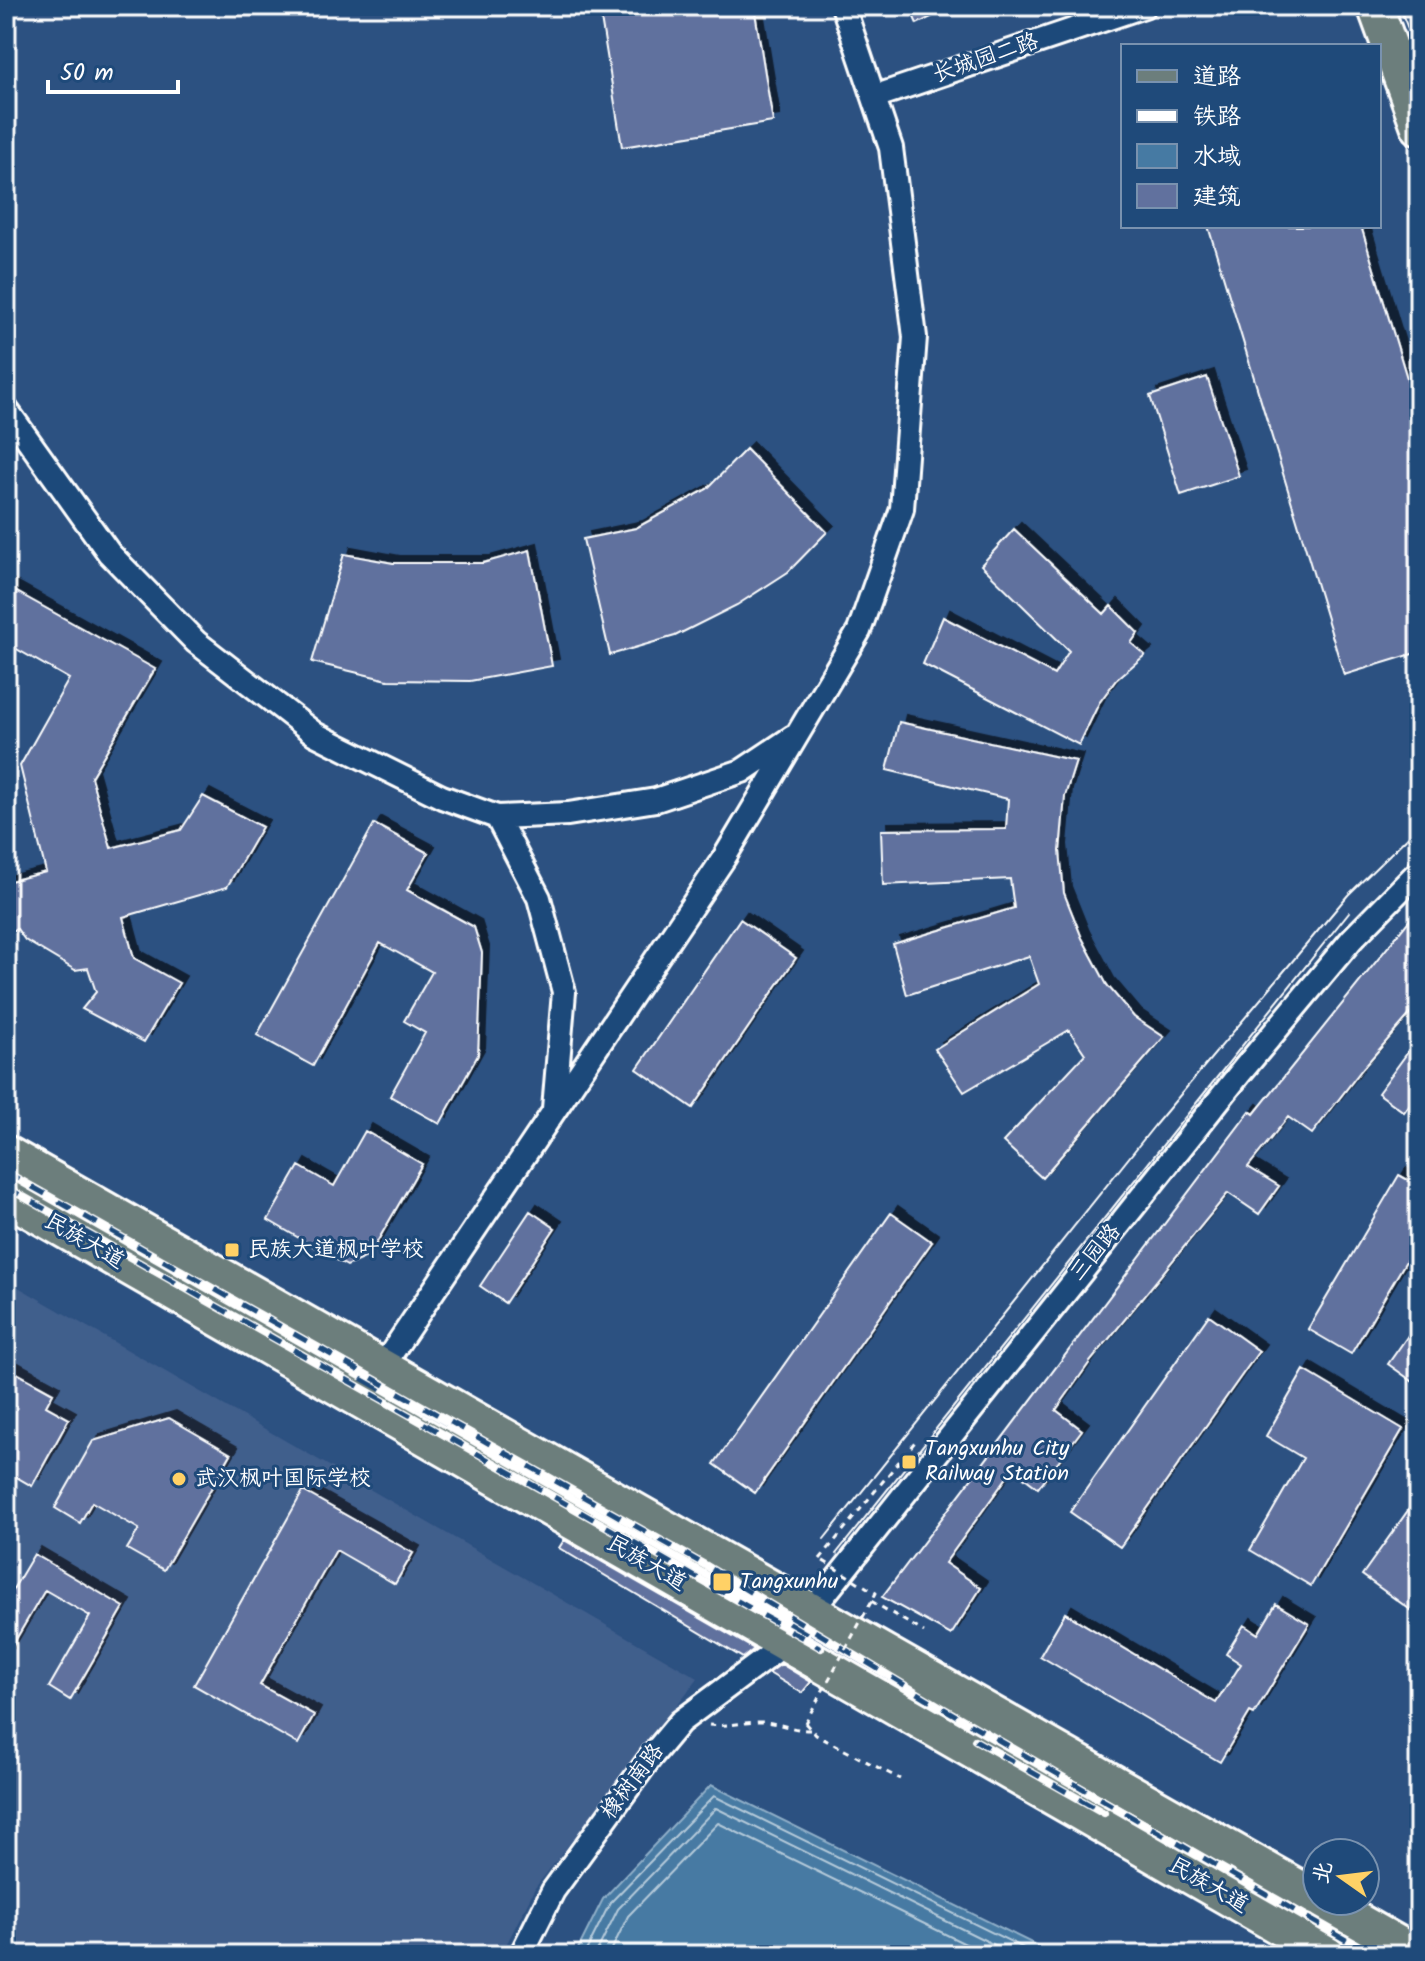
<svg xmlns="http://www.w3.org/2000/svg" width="1425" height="1961" viewBox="0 0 1425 1961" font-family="Kalam,'LXGW WenKai TC',sans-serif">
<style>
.built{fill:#405e8c}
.water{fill:#467aa3;stroke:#90afc8;stroke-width:2}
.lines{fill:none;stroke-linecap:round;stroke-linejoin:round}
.shore{stroke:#b5cada;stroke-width:2}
.building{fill:#61719e;stroke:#fff;stroke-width:2;filter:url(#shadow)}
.street-casing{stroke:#fff;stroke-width:28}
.primary-casing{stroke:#fff;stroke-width:40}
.path{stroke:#fff;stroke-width:3;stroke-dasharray:6 6;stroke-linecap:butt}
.street{stroke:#1f4a7a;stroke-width:22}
.primary{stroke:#6c7e7c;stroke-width:34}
.tram{stroke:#fff;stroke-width:2}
.rail-casing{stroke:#fff;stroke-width:8}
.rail{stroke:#1f4a7a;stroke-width:5;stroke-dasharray:15;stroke-linecap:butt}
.path-bridge{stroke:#fff;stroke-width:3;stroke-dasharray:6 6;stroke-linecap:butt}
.poi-dot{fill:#ffd166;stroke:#1f4a7a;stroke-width:3}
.labels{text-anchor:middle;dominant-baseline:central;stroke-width:6;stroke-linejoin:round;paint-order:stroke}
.street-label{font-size:22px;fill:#fff;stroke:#1f4a7a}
.poi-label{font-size:22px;fill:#fff;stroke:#1f4a7a;text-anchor:start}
</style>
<defs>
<filter id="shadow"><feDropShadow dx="7" dy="-7" stdDeviation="0" flood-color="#0009"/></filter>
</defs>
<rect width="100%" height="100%" fill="#2c5181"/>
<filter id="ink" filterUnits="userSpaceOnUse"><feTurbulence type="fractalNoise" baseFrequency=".0125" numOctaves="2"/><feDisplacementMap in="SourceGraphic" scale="16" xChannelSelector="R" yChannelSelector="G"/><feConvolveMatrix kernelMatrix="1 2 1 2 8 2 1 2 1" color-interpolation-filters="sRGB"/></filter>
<g filter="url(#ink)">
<path class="built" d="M6 1280 698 1678 535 1888 501 1955H6Z"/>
<path class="water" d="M711 1785 1056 1955H575L603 1899Z"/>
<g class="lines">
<path class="shore" d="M584 1955 610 1903 714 1796 1038 1955
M595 1955 618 1909 716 1808 1015 1955
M609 1955 628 1916 718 1823 988 1955"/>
</g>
<path class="building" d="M599 6H754L773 122 622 147Z
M909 6H954L917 24Z
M1208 226H1361L1419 418V652L1344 675Z
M1207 377 1239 476 1181 495 1150 396Z
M746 449 827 532 788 572 737 605 675 636 610 655 583 539 636 528 707 489Z
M1014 529 1104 614 1111 606 1138 633 1131 643 1145 655 1116 680 1099 703 1079 745 923 664 943 617 1054 675 1069 651 981 565Z
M530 550 552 666 470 681 388 680 312 662 344 554 393 563H483Z
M6 586 155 669 91 777 111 848 181 830 203 796 262 827 227 887 123 917 134 958 179 983 144 1042 82 1009 96 992 88 968 75 970 25 940 17 929 6 932V882L46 872 20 766 69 679 6 643Z
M899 722 1076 761 1065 796 1060 851 1064 893 1082 938 1107 985 1134 1017 1164 1037 1042 1178 1003 1142 1085 1054 1069 1030 964 1092 935 1049 1039 984 1029 956 907 995 893 944 1014 908 1010 879 883 885 881 830 1006 829 1008 799 887 770Z
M374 824 428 853 407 890 474 927 482 953 478 1055 440 1124 390 1096 425 1033 404 1021 432 972 380 943 313 1066 257 1035Z
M1419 908V1004L1363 1068 1312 1134 1288 1117 1248 1167 1279 1186 1259 1214 1228 1193 1090 1362 1056 1410 1082 1430 1038 1488 1013 1469 945 1563 981 1588 951 1635 882 1597 1250 1111 1254 1114Z
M740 919 796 958 693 1108 637 1069Z
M1419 1037V1092L1404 1112 1378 1093Z
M365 1131 422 1164 369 1256 347 1266 268 1220 299 1166 334 1186Z
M1399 1175 1419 1186V1239L1351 1354 1308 1329Z
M530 1211 555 1228 505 1303 480 1286Z
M891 1213 932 1242 755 1493 714 1464Z
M1209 1315 1259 1351 1120 1547 1070 1512Z
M1419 1320V1386L1388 1364Z
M6 1367 53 1393 46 1406 69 1419 32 1486 6 1471Z
M1304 1370 1403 1429 1311 1586 1250 1550 1303 1458 1266 1436Z
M169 1418 231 1454 164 1570 127 1549 139 1529 92 1502 80 1523 55 1508 93 1441Z
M446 1426 787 1620 786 1621Z
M303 1491 413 1553 395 1584 336 1550 260 1685 314 1715 298 1744 194 1685Z
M1419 1495V1616L1362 1575Z
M564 1540 754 1649 743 1658 559 1548Z
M34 1554 124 1607 70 1700 49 1687 90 1616 45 1590 6 1656V1601Z
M1276 1604 1309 1624 1254 1714 1250 1712 1220 1762 1040 1656 1065 1613 1216 1703 1241 1664 1226 1654 1244 1625 1258 1634Z
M811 1634 969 1723 968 1725Z
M781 1664 811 1682 802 1693 769 1673Z"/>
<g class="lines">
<defs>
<path id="street" d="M874 97 1144 6
M6 409 109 553 196 642 315 734 442 797 497 817
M554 1109 564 992 539 898 497 817 568 814 656 800 742 771 793 737
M360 1400 724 858 859 631 902 509 915 337 891 148 843 6
M521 1955 553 1891 650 1758 680 1722 785 1644 1241 1072 1352 939 1419 871"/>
<path id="primary" d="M1375 6 1419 127
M6 1153 1317 1898
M6 1197 1328 1955
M1323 1901 1418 1955"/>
</defs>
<use href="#street" class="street-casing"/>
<use href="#primary" class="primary-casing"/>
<path class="path" d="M820 1559 918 1438
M871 1601 924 1632
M805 1723 816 1735 900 1779
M709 1725C727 1727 743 1722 761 1722 778 1722 794 1731 812 1730"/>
<use href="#street" class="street"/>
<use href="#primary" class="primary"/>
<path class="tram" d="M1399 6 1419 56
M824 1539 1155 1125 1348 895 1419 826
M836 1554 1349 912"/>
<defs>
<path id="rail" d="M6 1172 705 1565 941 1707 1372 1955
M6 1187 821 1648
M975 1740 1104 1813"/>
</defs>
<use href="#rail" class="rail-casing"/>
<use href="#rail" class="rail"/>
<path class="path-bridge" d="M805 1723 876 1593 820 1559"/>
</g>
</g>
<g class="poi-dot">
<rect x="224" y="1242" width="16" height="16" rx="4"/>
<rect x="901" y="1454" width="16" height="16" rx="4"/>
<circle cx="179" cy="1479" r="8"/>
<rect x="712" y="1572" width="20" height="20" rx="4"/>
</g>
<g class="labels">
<g class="street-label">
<text transform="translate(986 59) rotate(-19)">长城园二路</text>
<text transform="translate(84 1242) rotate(30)">民族大道</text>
<text transform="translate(1096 1253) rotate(-51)">三园路</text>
<text transform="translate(646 1564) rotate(30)">民族大道</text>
<text transform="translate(633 1782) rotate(-53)">橡树南路</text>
<text transform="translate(1208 1886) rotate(30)">民族大道</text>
</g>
<g class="poi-label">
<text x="248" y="1250">民族大道枫叶学校</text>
<text x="925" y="1449">Tangxunhu City<tspan x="925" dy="25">Railway Station</tspan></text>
<text x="195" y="1479">武汉枫叶国际学校</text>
<text x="740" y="1582">Tangxunhu</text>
</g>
</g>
<rect width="1425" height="1961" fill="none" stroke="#1f4a7a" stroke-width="32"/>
<rect x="16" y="16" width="1393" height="1929" fill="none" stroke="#fff" stroke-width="3" filter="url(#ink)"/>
<rect x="1121" y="44" width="260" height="184" fill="#1f4a7a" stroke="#7992af" stroke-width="2"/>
<rect x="1137" y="70" width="40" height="12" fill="#6c7e7c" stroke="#7992af" stroke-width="2"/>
<text x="1193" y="84" font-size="24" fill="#ffffff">道路</text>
<rect x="1137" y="110" width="40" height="12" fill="#ffffff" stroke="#7992af" stroke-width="2"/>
<text x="1193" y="124" font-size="24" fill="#ffffff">铁路</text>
<rect x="1137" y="144" width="40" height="24" fill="#467aa3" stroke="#7992af" stroke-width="2"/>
<text x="1193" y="164" font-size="24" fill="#ffffff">水域</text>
<rect x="1137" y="184" width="40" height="24" fill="#61719e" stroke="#7992af" stroke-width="2"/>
<text x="1193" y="204" font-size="24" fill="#ffffff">建筑</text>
<g transform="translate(1341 1877) rotate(284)"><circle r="38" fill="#1f4a7a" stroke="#7992af" stroke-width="2"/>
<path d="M0-6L14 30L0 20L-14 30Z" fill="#ffd166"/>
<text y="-12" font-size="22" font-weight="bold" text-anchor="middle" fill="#ffffff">北</text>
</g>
<path d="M48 80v12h130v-12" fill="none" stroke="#ffffff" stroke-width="4"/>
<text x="60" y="80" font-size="24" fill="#ffffff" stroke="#1f4a7a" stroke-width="6" paint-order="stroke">50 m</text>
</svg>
